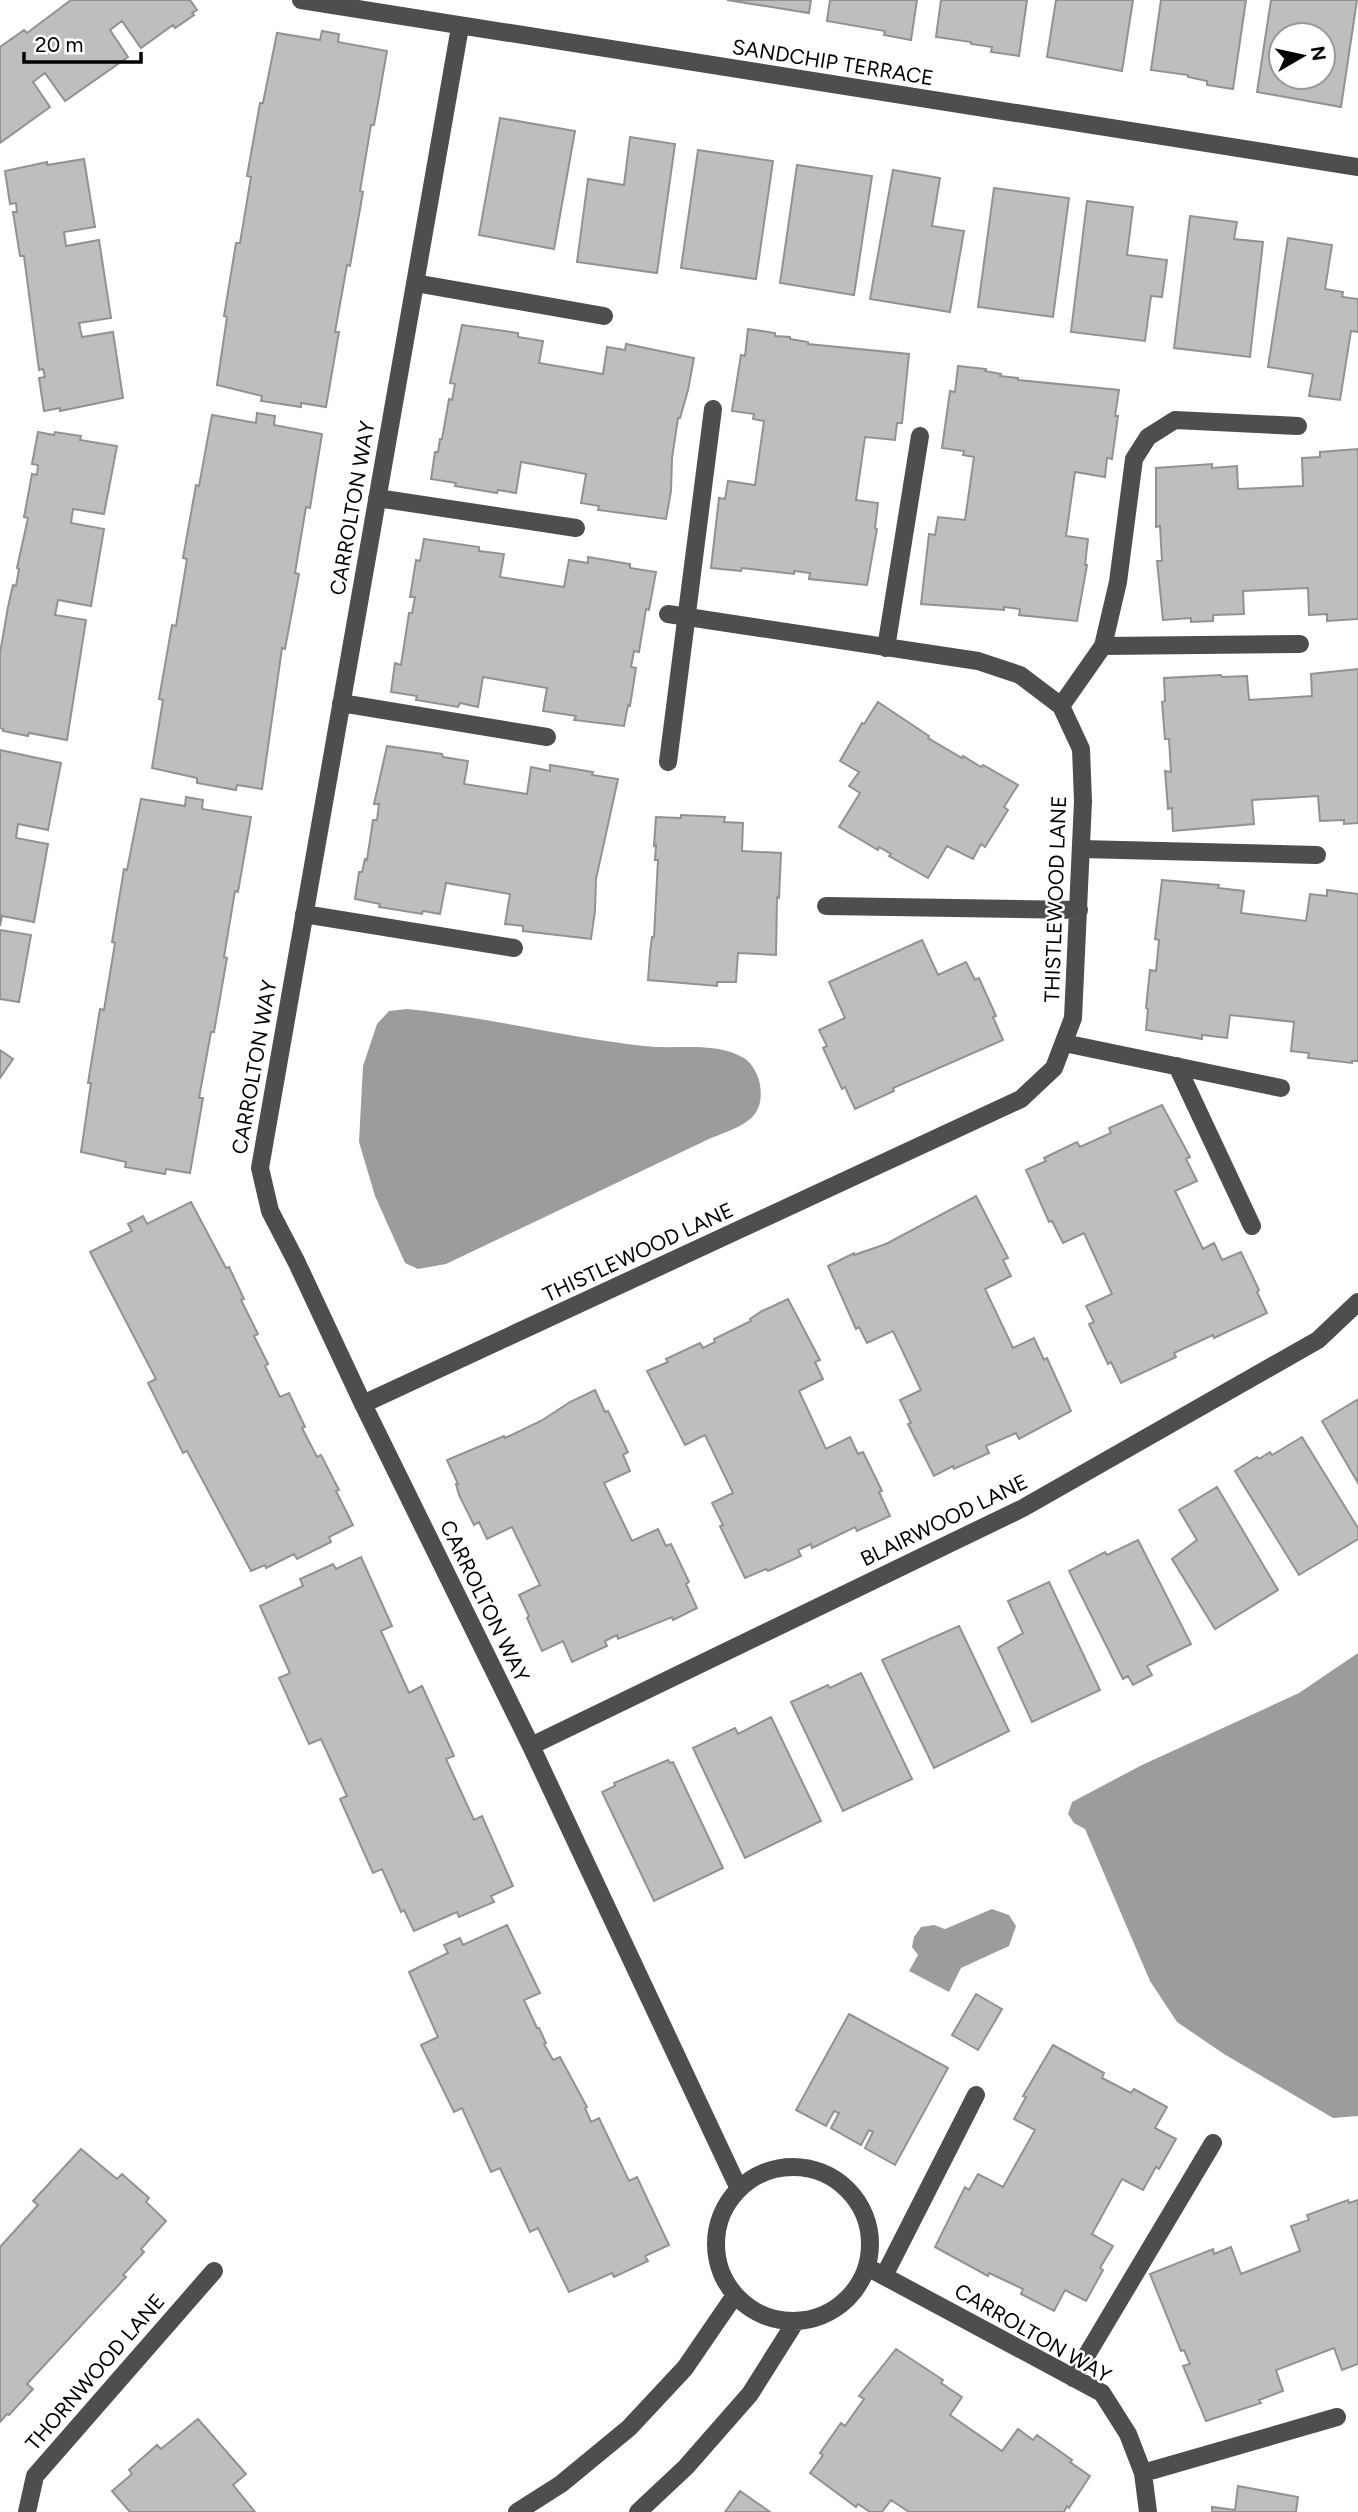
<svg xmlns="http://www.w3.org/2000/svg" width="1358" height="2512" viewBox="0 0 1358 2512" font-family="Figtree,sans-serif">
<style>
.water{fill:#9c9c9c}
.building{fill:#bebebe;stroke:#929292;stroke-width:2;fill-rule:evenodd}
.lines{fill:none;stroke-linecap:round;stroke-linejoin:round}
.minor{stroke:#4e4e4e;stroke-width:18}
.labels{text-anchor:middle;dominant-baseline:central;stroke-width:5;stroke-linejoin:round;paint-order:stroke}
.street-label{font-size:21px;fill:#000;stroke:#fff}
</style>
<rect width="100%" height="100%" fill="#fff"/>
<path class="water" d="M407 1009C487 1017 565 1037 644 1046 676 1050 715 1041 744 1058 752 1063 759 1076 760 1085 766 1122 737 1127 709 1139L446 1264 418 1269 405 1263 375 1196 359 1142 363 1066 377 1024 389 1011Z
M1358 1653V2116L1333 2118 1224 2054 1177 2022 1150 1981 1085 1829 1074 1823 1068 1814 1072 1802 1142 1765 1299 1693Z
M992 1909 1009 1915 1016 1926 1009 1946 961 1968 949 1992 909 1971 918 1955 912 1947 914 1937 921 1927 934 1925 945 1929Z"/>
<path class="building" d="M71 0H190L197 10 192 13 194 15 175 28 173 25 141 48 122 21 110 30 128 57 65 101 45 73 33 82 50 107 0 143V47L24 30 27 33Z
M727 0H811L809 13Z
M830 0H917L911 40 884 35 885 31 827 21Z
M941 0H1027L1019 56 991 52 992 47 971 44V42L936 37Z
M1056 0H1133L1122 71 1047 57Z
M1161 0H1246L1233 89 1207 85V81L1188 77V75L1151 70Z
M1271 0H1357L1341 107 1257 92ZM1281 35H1323V77H1281Z
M322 31 339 34 338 42 387 51 374 125H371L360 191 363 192 350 266 347 265 335 332H339L326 407 301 403V407L261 401 262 396 217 385 227 317 224 316 236 243H240L251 177 247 176 260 103H263L277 33 320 40Z
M500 118 575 131 554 249 479 235Z
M630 137 675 144 657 273 577 262 588 179 624 185Z
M698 150 773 161 756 279 681 268Z
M84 159 95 227 64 232 66 246 99 240 111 318 79 323 82 337 113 332 123 398 60 411V408L44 411 39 378 45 377 43 369 39 370 24 256H20L13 212H17L16 203 10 204 5 171 47 162V165Z
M797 165 872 176 854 295 780 283Z
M893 170 940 178 932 226 964 231 950 312 870 299Z
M994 188 1069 198 1053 317 978 307Z
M1087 201 1133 207 1127 255 1167 260 1162 297 1151 296 1145 341 1071 332Z
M1190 216 1237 222 1234 239 1263 242 1250 357 1174 348Z
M1288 238 1332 245 1325 289 1343 292 1342 297 1358 299V332L1351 331 1340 400 1309 396 1313 374 1268 367Z
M462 325 518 333V337L543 341 539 363 603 374 607 347 625 350 626 344 694 358 688 390 680 418H678L672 458 671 491 666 519 598 510 599 506 581 503 586 474 521 462 516 493 498 490 497 493 455 486 456 483 431 479 435 452H438L440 439H442L449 399 452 400 455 384 450 383Z
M748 329 775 333V336L790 337V339L808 342V344L909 354 902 423H897L895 440 865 437 856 500 878 503 875 528 877 529 867 585 809 579 810 573 794 571V574L742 568 741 571 711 568 719 498 725 499 728 481 755 485 764 421 753 419 754 414 732 411 741 355 745 356Z
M958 366 986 369 985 371 1001 374 1000 376 1018 378V380L1119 390 1115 416H1118L1112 459 1107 458 1105 477 1075 472 1066 536 1088 539 1085 565H1087L1077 621 1019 615 1020 609 1004 607V610L921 604 929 534 935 535 938 517 965 520 974 457 963 455 964 451 942 448 950 391 955 392Z
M257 413 275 416 274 425 322 434 310 508 306 507 295 573 299 574 285 649 282 648 262 789 237 785 236 790 197 783V778L152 768 163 700 159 699 172 625 176 626 187 559 183 558 196 485 199 486 212 415 256 423Z
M38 432 54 435 55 432 81 436 80 440 117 446 104 514 73 509 71 523 104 529 91 606 58 600 55 615 86 620 67 740 29 733 28 736 3 731V729L0 728V653L8 607 13 585 16 586 19 569 17 568 28 518 24 517 32 474 37 475 38 465 32 464Z
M1358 449V619L1327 621V614L1309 615 1308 588 1243 591 1244 614 1213 615V621L1191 622V618L1163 620 1157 561H1162L1160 526 1156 527V468L1212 464V468L1237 466 1238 489 1303 486 1302 458 1320 457V452Z
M424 539 479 547V551L504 554 500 577 564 587 569 560 588 563V557L630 564V568L656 572 649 610 646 609 639 652 634 651 631 667 636 668 630 706 628 705 624 726 574 720 576 716 543 711 547 688 483 677 478 707 460 703 458 707 416 700 417 696 391 692 395 663 401 665 409 613H412L415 597H410L416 560 420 561Z
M1358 669V823L1344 824V820L1320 821 1318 796 1252 800 1254 824 1173 831 1172 808 1168 809 1165 771 1171 772 1169 739H1165L1162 702 1165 701 1164 678 1221 675 1222 677 1247 676 1249 700 1312 696 1311 674Z
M878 702 929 736 928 738 962 758 963 756 981 767 983 765 1018 785 1004 807 1008 810 985 847 981 844 973 859 947 846 928 878 889 856 891 854 879 847 878 850 839 827 860 793 849 786 859 772 840 761 862 723 864 724Z
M387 746 442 754 443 757 468 761 464 784 527 794 531 767 550 771V765L593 772 592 775 618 779 596 879 595 911 591 939 523 931V926L505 924 510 894 446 883 440 914 423 911 422 914 379 907 380 904 355 899 359 872H362L365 859 367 860 373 820H377L379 804H374Z
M0 750 61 763 48 830 18 824 16 838 48 844 34 922 2 916 0 926Z
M186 797 203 800 202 809 251 817 238 892 235 891 224 957 227 958 214 1032H211L199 1098H203L190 1173 166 1169 165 1174 125 1167 126 1162 81 1152 91 1083H88L100 1009 104 1010 115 943 112 942 124 869 127 870 141 799 185 806Z
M681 815 725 817 724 822 743 823 742 851 781 853 779 898 777 897 776 955 738 953 736 982H717V986L648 980 650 952 652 937H654L658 860H655L656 845 654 846 656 817 681 818Z
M1162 880 1219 885 1218 888 1244 891 1241 913 1306 921 1310 894 1327 896V890L1358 894V1061H1352V1063L1308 1058 1309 1053 1291 1051 1294 1022 1230 1015 1227 1038 1202 1035V1039L1146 1030 1148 1009 1146 1008 1150 970 1156 971 1159 940 1155 939Z
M0 930 31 935 19 1002 0 999Z
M922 940 938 975 966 962 975 980 979 978 996 1016 993 1017 1003 1040 893 1088 894 1091 855 1109 845 1087 842 1089 823 1048 827 1046 819 1030 845 1018 829 982Z
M0 1050 13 1059 0 1078Z
M1162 1105 1190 1157 1186 1159 1197 1181 1175 1191 1203 1249 1214 1243 1222 1260 1241 1252 1259 1290 1257 1292 1267 1313 1214 1338 1213 1335 1174 1353 1176 1357 1121 1383 1111 1362 1108 1364 1089 1324 1094 1322 1086 1306 1112 1294 1084 1233 1063 1243 1052 1221 1049 1222 1026 1170 1046 1161 1044 1158 1077 1142 1080 1147 1111 1133 1109 1128Z
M976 1196 1008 1258 1003 1260 1011 1276 985 1289 1013 1348 1034 1338 1044 1360 1047 1358 1071 1411 1019 1439 1016 1433 986 1446 989 1453 954 1469 953 1466 934 1476 908 1424 911 1423 900 1400 921 1390 893 1331 867 1343 859 1327 856 1329 828 1266 854 1253V1255L886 1244Z
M191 1202 226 1268 229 1267 244 1299 241 1300 258 1334 254 1336 268 1364 265 1366 280 1397 289 1393 305 1427 302 1428 317 1457 321 1455 339 1490 336 1491 353 1525 329 1537 331 1542 297 1559 294 1554 266 1568 265 1565 251 1571 187 1451 183 1453 148 1383 156 1379 90 1252 132 1231 128 1224 143 1216 147 1224Z
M788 1299 820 1360 815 1362 823 1379 799 1391 826 1449 850 1437 858 1454 863 1452 882 1491 879 1492 890 1516 857 1531 855 1527 812 1548 811 1544 798 1550 801 1556 768 1571 766 1569 745 1578 720 1526 723 1525 712 1503 733 1493 705 1435 685 1445 647 1371 668 1362 666 1359 700 1343 703 1348 715 1342 714 1339 751 1321 750 1319 762 1311Z
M595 1390 605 1412 608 1411 628 1452 623 1455 630 1471 604 1483 632 1541 658 1529 666 1546 671 1544 689 1582 686 1584 697 1608 673 1620 672 1617 618 1639 617 1635 605 1641 607 1646 572 1662 563 1641 542 1651 527 1618 529 1616 519 1595 540 1585 512 1527 487 1539 479 1522 474 1525 459 1495 456 1484H458L447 1460 504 1436 505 1438 541 1421 570 1402Z
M1357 1400 1358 1402V1483L1322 1421Z
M1302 1437 1358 1528V1539L1299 1575 1235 1471 1257 1457 1259 1459 1270 1452 1272 1455Z
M1217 1487 1278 1590 1215 1629 1172 1559 1197 1540 1179 1510Z
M1138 1540 1191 1644 1147 1666 1152 1675 1133 1685 1128 1676 1123 1679 1069 1571 1105 1552 1107 1555Z
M361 1557 392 1626 381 1631 409 1693 422 1686 454 1756 446 1759 474 1820 482 1816 513 1886 491 1896 494 1902 459 1917 457 1912 414 1931 404 1910 401 1912 382 1869 373 1873 340 1799 347 1796 321 1739 309 1744 279 1678 290 1673 260 1606 303 1586 300 1579 333 1564 336 1569Z
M1049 1582 1100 1690 1032 1722 998 1648 1023 1633 1008 1601Z
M959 1626 1009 1731 934 1768 882 1660Z
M861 1673 912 1779 843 1811 791 1702 828 1685 830 1688Z
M771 1717 821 1821 745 1858 693 1748 735 1728 738 1734Z
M668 1760 670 1763 673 1762 723 1868 654 1901 602 1792 615 1786 614 1783Z
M507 1925 540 1993 524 2000 537 2028H539L546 2043 544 2044 553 2060 560 2057 587 2107 585 2108 591 2122 599 2118 629 2181 637 2177 669 2245 645 2256 648 2261 614 2277 612 2273 569 2292 538 2228 530 2232 500 2168 491 2172 462 2108 454 2112 421 2045 438 2037 409 1972 448 1953 444 1945 460 1938 463 1945Z
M976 1994 1002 2009 978 2050 952 2035Z
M849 2014 948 2068 895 2165 865 2148 873 2132 869 2130 861 2145 831 2128 839 2113 834 2111 826 2126 796 2110Z
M1053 2045 1104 2073 1102 2078 1131 2093 1134 2089 1167 2107 1155 2128 1176 2139 1159 2169 1156 2167 1143 2190 1122 2179 1092 2234 1113 2246 1100 2268 1103 2270 1086 2301 1065 2290 1054 2311 1021 2294 1023 2289 989 2273 988 2276 935 2247 965 2187 969 2190 978 2174 1003 2187 1035 2130 1014 2119 1026 2097 1023 2096Z
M81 2149 117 2179 122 2174 149 2198 146 2202 166 2221 141 2249 144 2252 123 2275 126 2277 27 2384 33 2389 9 2415 7 2414 0 2422V2247L38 2205 33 2201Z
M1348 2200 1349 2203 1358 2200V2364L1342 2370 1334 2348 1276 2370 1283 2391 1259 2400 1261 2403 1206 2421 1183 2366 1190 2364 1184 2350 1181 2351 1150 2274 1213 2249 1214 2254 1231 2247 1241 2274 1300 2251 1291 2226 1309 2220 1307 2215Z
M896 2349 943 2380 941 2383 962 2397 950 2415 1002 2451 1018 2429 1033 2440 1037 2435 1072 2460 1070 2462 1090 2476 1069 2508 1067 2506 1064 2512H909L891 2500 882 2512H870L858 2504 856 2507 810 2473 823 2455 820 2453 841 2423 845 2426 864 2399 859 2396Z
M198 2419 246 2474 233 2485 255 2512H130L112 2491 132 2474 129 2470 157 2445 161 2449Z
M1238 2486 1298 2497 1296 2512H1212V2507L1235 2510Z
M740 2491 770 2512H725Z"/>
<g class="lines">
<path class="minor" d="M301 0 1358 167
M460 27 260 1168 270 1211 297 1263 363 1404 531 1746 739 2189
M415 283 604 316
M377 498 576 528
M1103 646 1300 644
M886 648 920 436
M341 703 547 737
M1061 706 1103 646 1118 582 1134 459 1148 437 1175 420 1298 426
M668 762 713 409
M1081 849 1317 855
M826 906 1079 910
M304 914 514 948
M1064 1043 1281 1088
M1177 1066 1252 1226
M363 1404 1021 1099 1054 1068 1073 1018 1083 801 1081 749 1061 706 1020 675 978 661 668 614
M531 1746 1023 1508 1318 1340 1358 1302
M716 2244a77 77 0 1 1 154 0a77 77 0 1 1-154 0Z
M867 2267 1102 2393 1128 2434 1143 2473 1148 2512
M884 2276 976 2095
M1073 2378 1213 2143
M1143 2473 1337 2417
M27 2512 35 2476 214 2271
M517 2512 561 2484 629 2428 685 2368 735 2295
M638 2512 686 2467 750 2394 796 2321"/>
</g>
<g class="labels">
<g class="street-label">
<text transform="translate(833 62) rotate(9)">SANDCHIP TERRACE</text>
<text transform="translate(352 508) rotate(-80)">CARROLTON WAY</text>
<text transform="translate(1055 899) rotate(-88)">THISTLEWOOD LANE</text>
<text transform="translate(254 1067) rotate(-80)">CARROLTON WAY</text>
<text transform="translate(638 1252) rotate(-25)">THISTLEWOOD LANE</text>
<text transform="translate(944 1520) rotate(-26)">BLAIRWOOD LANE</text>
<text transform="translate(485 1601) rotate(64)">CARROLTON WAY</text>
<text transform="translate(1033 2333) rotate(30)">CARROLTON WAY</text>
<text transform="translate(95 2372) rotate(-49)">THORNWOOD LANE</text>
</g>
</g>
<g transform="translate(1302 56) rotate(81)"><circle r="33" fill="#ffffff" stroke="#999999" stroke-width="2"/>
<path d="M0-5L12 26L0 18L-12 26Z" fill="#000000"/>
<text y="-10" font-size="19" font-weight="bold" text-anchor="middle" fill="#000000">N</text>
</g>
<path d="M24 52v10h117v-10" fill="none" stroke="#000000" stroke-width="3.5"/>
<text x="35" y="52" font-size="21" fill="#000000" stroke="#ffffff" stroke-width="5" paint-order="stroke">20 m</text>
</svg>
